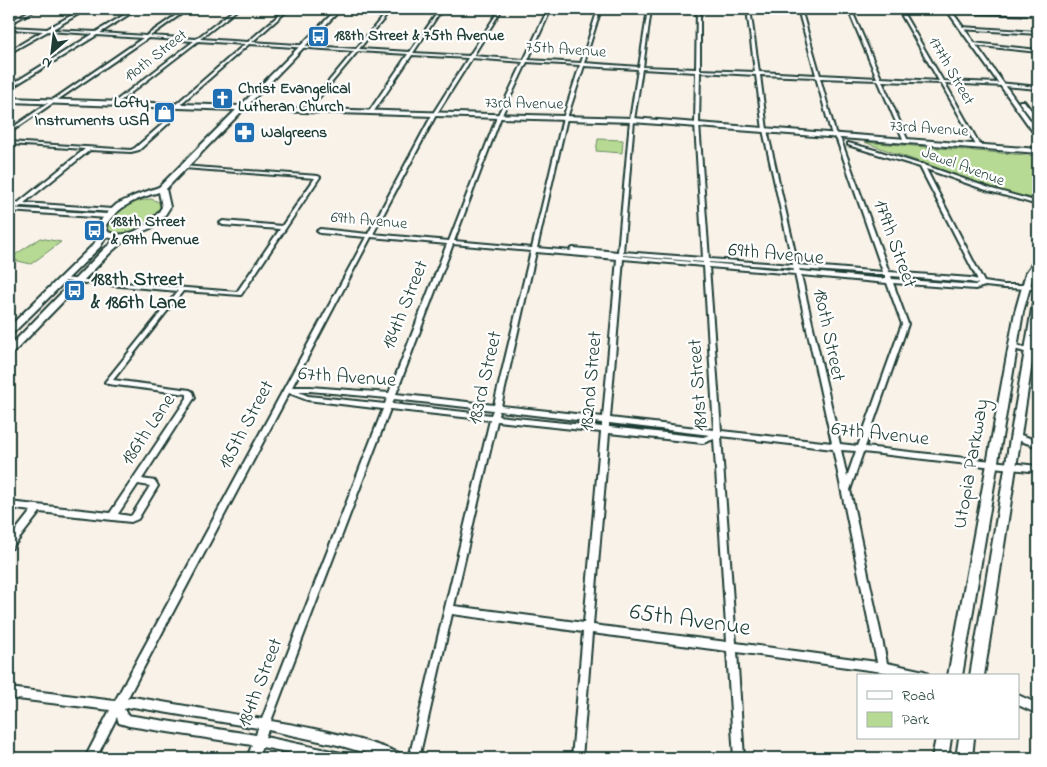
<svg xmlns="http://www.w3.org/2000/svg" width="1047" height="767" viewBox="0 0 1047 767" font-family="'Indie Flower',sans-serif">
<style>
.green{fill:#b6d993;stroke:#6a8b64}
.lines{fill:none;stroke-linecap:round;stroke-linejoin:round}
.street-casing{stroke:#1f3d34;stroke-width:4}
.secondary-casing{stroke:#1f3d34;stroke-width:4}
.primary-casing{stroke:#1f3d34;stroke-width:4}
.street{fill:#fff;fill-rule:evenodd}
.secondary{fill:#fff;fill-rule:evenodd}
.primary{fill:#fff;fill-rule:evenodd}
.labels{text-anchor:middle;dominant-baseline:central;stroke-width:4.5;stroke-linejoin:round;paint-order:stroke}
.far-poi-label{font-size:16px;font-weight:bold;fill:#1f3d34;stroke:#fff;text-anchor:start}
.far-street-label{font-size:16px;fill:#1f3d34;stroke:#fff}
.street-label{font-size:20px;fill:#1f3d34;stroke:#fff}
.poi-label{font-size:20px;font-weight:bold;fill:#1f3d34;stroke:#fff;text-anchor:start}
.near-street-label{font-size:24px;fill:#1f3d34;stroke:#fff}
</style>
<rect width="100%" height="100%" fill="#f9f2e9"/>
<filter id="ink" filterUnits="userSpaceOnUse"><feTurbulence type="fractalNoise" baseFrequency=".02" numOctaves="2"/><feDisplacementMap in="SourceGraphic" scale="10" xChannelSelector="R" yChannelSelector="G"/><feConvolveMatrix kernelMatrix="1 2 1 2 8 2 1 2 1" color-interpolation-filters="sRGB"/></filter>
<g filter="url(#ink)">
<path class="green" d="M598 139 623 140 622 153 596 151Z
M864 142 1038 156V199L1006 193Z
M151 199 159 202 160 208C151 225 125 242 106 231L105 225C117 208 131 201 151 199Z
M40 238 61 242 31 264 9 259Z"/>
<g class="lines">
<defs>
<path id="street" d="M33 9H37L9 24V22Z
M83 9H87L51 30 96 32 134 9H137L100 33 146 36 185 9H188L150 36 196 39 235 9H238L200 39 248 42 286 9H289L252 42 356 49 389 9H392L359 49 410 52 440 9H442L413 53 469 56 500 9H502L473 56 524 60 548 9H551L528 60 581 63 598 9H601L584 63 639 67 648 9H651L643 67 696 69 697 9H700V70L755 72 747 9H750L759 72 816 75 798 9H801L820 75 877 78 848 9H851L881 78 939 81 898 9H901L943 81 999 83 1038 87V89L1004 86 945 83 981 147 979 148 977 147 941 83 882 81 908 141 906 142 904 141 878 80 820 78 835 132 841 140 889 272 971 278 978 280 920 167 848 145V143L875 150 919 164H923L924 165 992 189 1038 202V205L989 191 926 169 984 282 1004 285H1038V289L1004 288 985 286 975 289 893 283 908 324 865 447 1038 466V472L863 452 850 490 887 663 924 671 927 673 929 676H901L883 672 737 652 744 758H734L727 651 592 633 582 758H572L583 632 452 614 419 758H409L490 420 390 409 271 721C314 728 362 738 402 754L403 758H383L338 745 268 730 265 737 341 753 345 754 346 758H317L262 747 257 758H247L252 745 129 726 119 723 117 717 96 758H85L110 710 9 698V688L115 701 366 237 320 233 317 231 320 229 368 234 432 115 468 58 412 55 372 114H370L368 113 408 54 358 51 307 112H305V110L354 51 249 44 177 107H175V105L245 44 198 41 115 105H113V103L194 41 148 38 9 133V130L143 38 97 35 9 89V86L93 34 48 31 9 53V51L43 31 9 29V27L47 29ZM472 58 523 62 497 117 449 241 373 234 436 115ZM527 62 580 65 563 118 532 248 454 241 501 117ZM584 66 638 69 630 120 618 252 573 248 570 250 572 251 537 248 567 118ZM642 69 696 72 695 124 703 258 623 252 634 120ZM700 72 756 75 763 130 793 265 709 259 699 124ZM760 75 816 77 831 132 837 140 883 272 798 265 767 130ZM371 237 447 244 389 393 310 387H292ZM453 244 531 251 494 405 396 394ZM536 252 617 259 603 417 501 406ZM623 255 703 262V263L623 256ZM623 259 704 266 714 430 610 418ZM709 262 793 268 794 271 709 263ZM709 267 795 274 832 443 721 431ZM799 269 885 275 886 279 800 271ZM801 275 887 283 902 324 858 446 840 444ZM891 276 970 282 979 284 975 285 892 279ZM310 391 387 398 385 404 308 396 299 392ZM289 393 307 400 383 409 262 719 133 697 127 699ZM394 399 493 410 491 415 392 404ZM499 411 602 423V427L498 416ZM497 421 601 432 584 623 454 606ZM609 423 710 435 703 437 609 427ZM609 433 703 443 714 439 727 642 593 625ZM721 436 833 449 877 662 736 643ZM841 450 856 451 847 477ZM133 707 258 728 256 735 127 715 124 709Z
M961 27 1038 32V34L960 29Z
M973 43 1038 50V52L972 45V43Z
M166 121 170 122 139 150 131 152 90 150 24 203 112 209 114 210V212L21 206 18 208 15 206 9 205V202L18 203 85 149 9 144V142L131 150 135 148Z
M182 166 318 176 320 177 241 295 183 291 113 380 190 390 193 392 195 398 193 400 142 479 155 481 158 486 138 519 131 522 40 512 12 548 9 549V539L31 511 9 508V502L110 513 187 398V394L108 384 105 382 178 291 63 281 60 279 61 278 237 292 280 229 223 225 220 223 223 221 282 226 315 178 184 168H182ZM138 484 150 486 132 515 130 516 118 514Z
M9 208 107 214 110 216 107 218 9 211Z
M1011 344H1013L1038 352V356L1011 348 1010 346Z
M1015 433 1038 441V447L1012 438 1011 436 1012 434Z
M1018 695 1038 704V714L1018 705Z"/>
<path id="secondary" d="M337 9H341L246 107 632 118 1038 149V153L632 122 243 110 166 189 170 207 165 215 151 228 127 238 110 253 12 354 9 355V347L104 249 116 239 106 237 100 247 12 334 9 335V327L94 244 100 233 98 225 104 216 117 204 134 196 159 187 236 110 9 102V98L240 106ZM159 192 162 207C152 224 128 241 108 232L106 225C118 206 138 198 159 192Z
M946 9H950L1038 131V137L1036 136Z
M1020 101H1024L1038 119V125L1036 124 1019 102Z
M1035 260H1038V267L1034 273 1023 312 962 676H948L1015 312 1026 273Z
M1038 294V324L984 676H970L1034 297Z
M936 738H951L948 758H932Z
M959 738H974L972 758H956Z"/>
<path id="primary" d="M915 9 1038 11V15L918 11Z"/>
</defs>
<use href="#street" class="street-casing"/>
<use href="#secondary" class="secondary-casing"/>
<use href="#primary" class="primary-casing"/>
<use href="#street" class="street"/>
<use href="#secondary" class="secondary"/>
<use href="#primary" class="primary"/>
</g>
</g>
<defs>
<symbol id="bus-square" viewBox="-11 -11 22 22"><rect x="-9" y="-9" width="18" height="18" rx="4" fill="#1f6fb2" stroke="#fff"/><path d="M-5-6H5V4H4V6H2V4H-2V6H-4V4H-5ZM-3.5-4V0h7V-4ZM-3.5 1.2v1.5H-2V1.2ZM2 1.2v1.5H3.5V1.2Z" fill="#fff"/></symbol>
<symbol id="church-square" viewBox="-11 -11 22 22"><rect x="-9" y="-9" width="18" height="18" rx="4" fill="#1f6fb2" stroke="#fff"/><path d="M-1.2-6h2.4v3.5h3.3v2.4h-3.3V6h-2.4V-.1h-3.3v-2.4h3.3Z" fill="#fff"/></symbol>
<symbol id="shop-square" viewBox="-11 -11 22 22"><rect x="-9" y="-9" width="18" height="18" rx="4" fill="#1f6fb2" stroke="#fff"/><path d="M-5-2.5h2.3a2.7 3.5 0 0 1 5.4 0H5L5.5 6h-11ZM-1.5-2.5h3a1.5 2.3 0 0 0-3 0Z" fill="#fff"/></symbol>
<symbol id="pharmacy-square" viewBox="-11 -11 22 22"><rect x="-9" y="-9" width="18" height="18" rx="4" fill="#1f6fb2" stroke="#fff"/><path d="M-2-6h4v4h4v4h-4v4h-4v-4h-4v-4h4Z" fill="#fff"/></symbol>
</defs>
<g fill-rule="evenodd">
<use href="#bus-square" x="306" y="24" width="25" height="25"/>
<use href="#church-square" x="210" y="86" width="25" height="25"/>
<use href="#shop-square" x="152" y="100" width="25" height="25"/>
<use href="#pharmacy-square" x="232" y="120" width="25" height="25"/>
<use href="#bus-square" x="82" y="218" width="25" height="25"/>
<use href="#bus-square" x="62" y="278" width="25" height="25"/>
</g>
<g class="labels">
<g class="far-poi-label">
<text x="334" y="36">188th Street &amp; 75th Avenue</text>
<text x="238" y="89">Christ Evangelical<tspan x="238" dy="18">Lutheran Church</tspan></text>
<text x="149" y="103" text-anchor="end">Lofty<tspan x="149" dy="18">Instruments USA</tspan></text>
<text x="261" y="133">Walgreens</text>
<text x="111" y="222">188th Street<tspan x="111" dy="18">&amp; 69th Avenue</tspan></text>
</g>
<g class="far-street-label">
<text transform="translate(566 50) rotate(4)">75th Avenue</text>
<text transform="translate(156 56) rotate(-38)">190th Street</text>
<text transform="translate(951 71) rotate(60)">177th Street</text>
<text transform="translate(524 104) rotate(1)">73rd Avenue</text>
<text transform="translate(929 129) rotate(4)">73rd Avenue</text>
<text transform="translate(963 167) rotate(20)">Jewel Avenue</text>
<text transform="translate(369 221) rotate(5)">69th Avenue</text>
</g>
<g class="street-label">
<text transform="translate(894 244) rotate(70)">179th Street</text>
<text transform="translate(776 255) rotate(5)">69th Avenue</text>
<text transform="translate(406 305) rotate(-68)">184th Street</text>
<text transform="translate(828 335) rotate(78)">180th Street</text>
<text transform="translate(347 378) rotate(4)">67th Avenue</text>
<text transform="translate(486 378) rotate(-77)">183rd Street</text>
<text transform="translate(592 381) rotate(-85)">182nd Street</text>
<text transform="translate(699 385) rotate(-94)">181st Street</text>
<text transform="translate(247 425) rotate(-62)">185th Street</text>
<text transform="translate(149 430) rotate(-56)">186th Lane</text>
<text transform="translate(880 435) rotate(6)">67th Avenue</text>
<text transform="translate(972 464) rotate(-80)">Utopia Parkway</text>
<text transform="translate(261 683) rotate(-69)">184th Street</text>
</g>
<g class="poi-label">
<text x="91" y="280">188th Street<tspan x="91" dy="23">&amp; 186th Lane</tspan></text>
</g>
<g class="near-street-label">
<text transform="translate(690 621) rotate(8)">65th Avenue</text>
</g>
</g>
<rect width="1047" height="767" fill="none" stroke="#fff" stroke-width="30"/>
<rect x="15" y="15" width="1017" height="737" fill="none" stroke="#1f3d34" stroke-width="2" filter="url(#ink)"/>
<rect x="857" y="674" width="162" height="65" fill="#ffffff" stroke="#a5b1ae"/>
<rect x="867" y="691" width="25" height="8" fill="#ffffff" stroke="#a5b1ae"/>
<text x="902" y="700" font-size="15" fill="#1f3d34">Road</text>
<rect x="867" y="712" width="25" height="15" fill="#b6d993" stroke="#a5b1ae"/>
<text x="902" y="724" font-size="15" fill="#1f3d34">Park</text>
<g transform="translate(52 52) rotate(208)" stroke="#ffffff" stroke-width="4" paint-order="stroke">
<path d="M0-4L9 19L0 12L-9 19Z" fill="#1f3d34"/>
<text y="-8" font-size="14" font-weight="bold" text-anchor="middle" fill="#1f3d34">N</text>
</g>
</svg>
